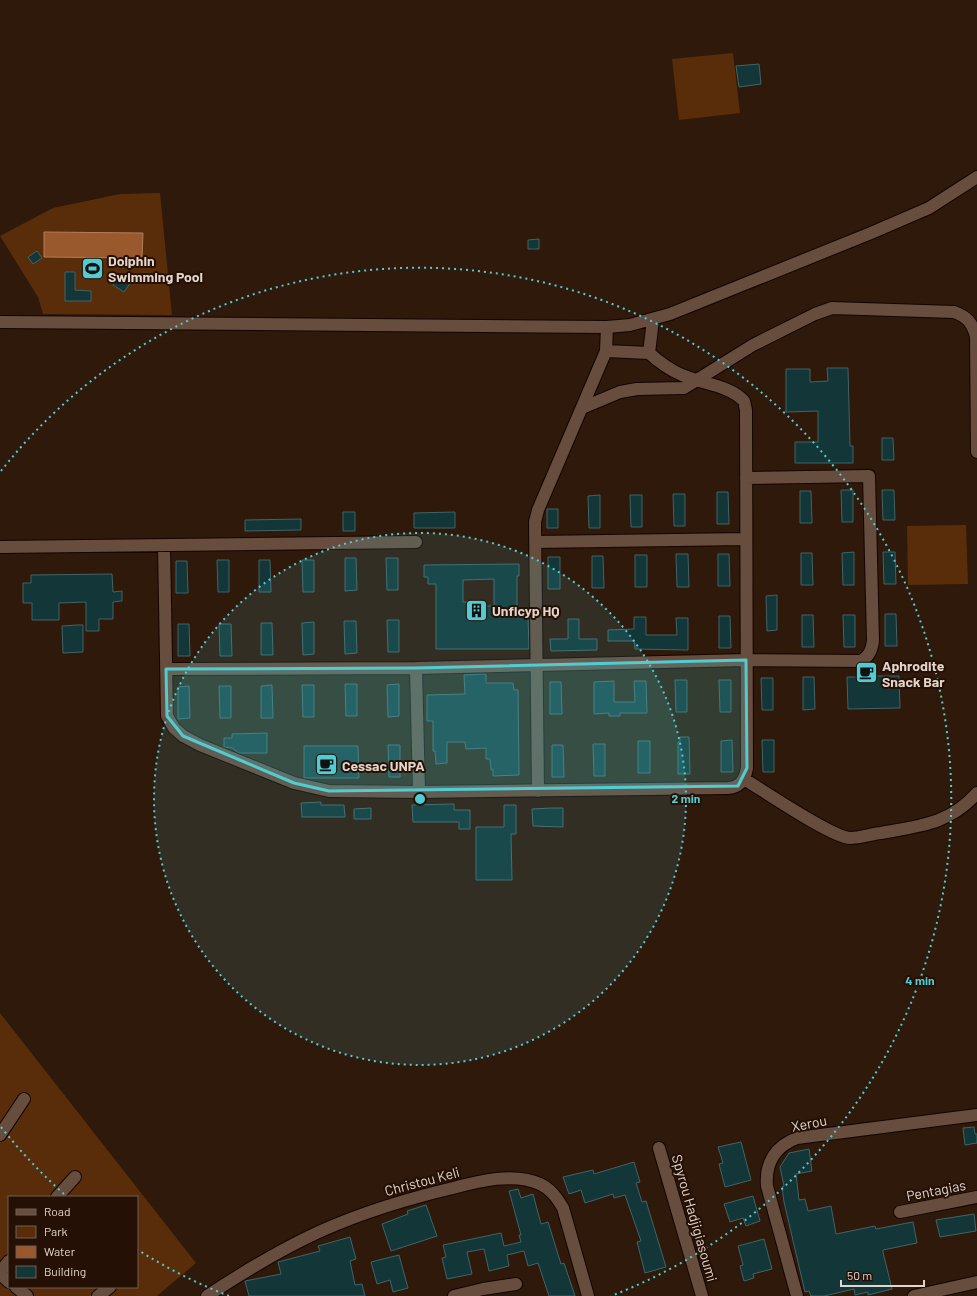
<svg xmlns="http://www.w3.org/2000/svg" width="977" height="1296" viewBox="0 0 977 1296" font-family="Barlow,sans-serif">
<style>
.green{fill:#5a2d0a;fill-rule:evenodd}
.water{fill:#99592c;stroke:#af7e5c}
.building{fill:#133739;stroke:#416466;fill-rule:evenodd}
.lines{fill:none;stroke-linecap:round;stroke-linejoin:round}
.minor-casing{stroke:#150400;stroke-width:14}
.minor{stroke:#664d3e;stroke-width:12}
.marked{fill:#51ccd3;fill-opacity:0.2;stroke:#51ccd3;stroke-width:3;stroke-linejoin:round}
.ring{fill:none;stroke:#51ccd3;stroke-width:2;stroke-dasharray:2 4}
.labels{text-anchor:middle;dominant-baseline:central;stroke-width:4;stroke-linejoin:round;paint-order:stroke}
.poi-label{font-size:14px;font-weight:bold;fill:#e3d5cc;stroke:#241004;text-anchor:start}
.street-label{font-size:14px;fill:#e3d5cc;stroke:#241004}
.centre{fill:#51ccd3;stroke:#241004;stroke-width:2}
.ring-label{font-size:12px;text-anchor:middle;font-weight:bold;fill:#51ccd3;stroke:#241004;stroke-width:4;stroke-linejoin:round;paint-order:stroke}
</style>
<rect width="100%" height="100%" fill="#2e190b"/>
<path class="green" d="M733 53 740 113 679 120 672 59Z
M160 193 172 315 43 314 38 297 0 236 53 208 120 194Z
M966 525 968 584 908 585 907 526Z
M0 1013 196 1263 157 1296H0ZM9 1197H137V1287H9Z"/>
<path class="water" d="M44 232 143 233 142 258 44 257Z"/>
<path class="building" d="M759 64 761 84 739 87 736 66Z
M539 239V249H528V240Z
M37 251 42 258 33 264 28 257Z
M65 272H75V290L91 291V301H65Z
M120 274 131 282 124 292 113 285Z
M827 368H848L850 446H853V463H795V442H818V411L786 412V369H810V382L828 381Z
M882 438H893L894 460H882Z
M841 490H853V522H842Z
M882 490H894L895 520H883Z
M800 491H811L812 523H800Z
M717 492H728L729 524H717Z
M673 494H685V526H674Z
M600 495V528H589L588 496Z
M630 495H642V527H631Z
M547 509H558V528H547Z
M343 512H355V531H343Z
M455 512V528H414V513Z
M301 519V530L245 531V520Z
M854 552V585H843L842 553Z
M883 552H895L896 584H884Z
M801 553H812L813 585H801Z
M676 554H688L689 587H677Z
M718 554H729L730 586H718Z
M635 555H647V587H635Z
M592 556H603L604 588H592Z
M548 557H560V589H548Z
M345 558H356L357 590 345 591Z
M386 558H398V590H387Z
M217 560H229V592H218Z
M259 560H270L271 592H259Z
M302 560H314V592H303Z
M176 561H187L188 593H176Z
M519 564V576H517V617L528 616 529 649H436V584H428V577H424V565ZM494 579V606H470V602H463V580Z
M112 574 113 592 122 591V601L113 602V619H99V631H86V602L59 603V620H32V603H23V583H31V575Z
M777 595V630L767 631 766 596Z
M885 614H896L897 646H885Z
M802 615H813L814 647H802Z
M843 615H855V647H844Z
M719 616H730L731 648H719Z
M634 617H646V635H677L676 618H688V650L635 649 634 641H608V630L634 629Z
M568 619H579V639H597V650L551 651 550 639H568Z
M387 620H399V652H388Z
M344 621H356L357 653 345 654Z
M314 622V654L303 655 302 623Z
M261 623H272L273 655H261Z
M178 624H189L190 656H178Z
M219 624H231L232 656H220Z
M77 625H83V652L63 653 62 626Z
M859 672H874L875 676H899L900 708 848 709 847 677H859Z
M486 674V683H513L514 690H518L519 775 493 776V769L491 770 490 759H486V748L466 749 465 742H447V763L436 764 435 751H433V721H427V695L465 694 464 675Z
M803 677H814L815 709 803 710Z
M761 678H773V710H762Z
M675 680H687V712H676Z
M719 680H731V712H720Z
M614 681V702H635L634 681H646L647 713H620V716H609V713L594 714V682Z
M550 682H561L562 714H550Z
M345 684H357V716H346Z
M399 684V716L388 717 387 685Z
M272 685 273 718H261V686Z
M302 685H314V717H303Z
M189 686 190 718 178 719V687Z
M219 686H231V718H220Z
M267 733V753H239L232 748 224 747V738H232V734Z
M680 737H689L690 774H678V742H680Z
M732 740 733 772H721V741Z
M762 740H774V772H763Z
M638 741H650V773H638Z
M593 744H605V776H594Z
M388 745H400V777H389Z
M552 745H563L564 777H552Z
M304 746H358L359 778H304Z
M321 802V805H344L345 817H302L301 803Z
M454 804V810H470V829H459V822H413L412 805Z
M504 805H516V834H511L512 880H476V827H504Z
M371 808V819H354V809Z
M551 808H563V827L533 826 532 809Z
M974 1127 975 1134H977V1143L965 1145 963 1128Z
M741 1142 751 1180 725 1187 719 1164 723 1163 718 1147Z
M809 1149 812 1171 796 1174 799 1200 805 1199 808 1211 831 1206 836 1234 875 1226 876 1229 913 1222 917 1243 883 1250V1252L892 1289 868 1295V1292L855 1295 854 1289 824 1296H811L809 1291 805 1292 784 1202 782 1187 784 1186 780 1167 789 1153Z
M634 1162 640 1182 636 1183 642 1202 646 1201 666 1267 645 1273 637 1242 641 1241 625 1195 614 1198 613 1194 585 1203 581 1190 569 1194 563 1177 593 1170 594 1174Z
M518 1189 521 1198 533 1194 541 1224 548 1222 561 1264 564 1263 575 1296H549L538 1263 528 1266 524 1251 507 1255 509 1266 489 1271 484 1249 467 1252 472 1274 447 1279 442 1258 446 1257 443 1245 501 1233 504 1246 521 1242 519 1235H521L509 1191Z
M753 1196 760 1221 746 1226 743 1218 730 1222 724 1204Z
M426 1205 437 1236 391 1251 382 1224 408 1214 407 1211Z
M974 1214 976 1231 940 1237 936 1220Z
M350 1237 356 1259 350 1261 355 1285 362 1284 365 1296H249L245 1281 281 1274 278 1262 320 1251 318 1246Z
M764 1239 772 1269 753 1274 754 1278 744 1281 740 1266 743 1265 738 1246Z
M399 1255 408 1288 393 1292 390 1280 377 1284 371 1262Z"/>
<g class="lines">
<defs>
<path id="minor" d="M0 322 607 327 630 325 670 314 871 233 929 208 977 177
M607 327 606 351 649 353 653 320
M582 408 620 392 637 389 684 388 753 345 815 314 832 308 954 312C968 317 972 323 976 336L977 452
M535 542 745 539
M164 546 167 716 174 728 183 736 200 745 294 783 329 791 419 792 728 788C740 787 745 780 747 768L746 410 744 401C729 385 702 384 682 375 670 370 659 362 649 353
M0 547 416 542
M416 668 419 792
M166 669 416 668 746 660 861 661C869 657 872 649 873 641L869 476 746 478
M744 779C764 791 831 837 850 838 860 838 871 834 881 833 919 826 950 824 977 793
M538 791 535 522 538 510 606 351
M0 1135 24 1099
M659 1148 702 1296
M57 1197 75 1177
M900 1212 977 1197
M0 1272 9 1261
M0 1274 9 1282
M16 1287 27 1296
M98 1296 110 1287
M207 1296C248 1269 294 1241 340 1223 377 1208 415 1197 453 1188 479 1181 514 1172 540 1184 551 1189 557 1198 563 1208L588 1296
M454 1296 483 1289 516 1284
M797 1296 767 1186C765 1162 776 1146 797 1138L977 1115
M914 1296 977 1282"/>
</defs>
<use href="#minor" class="minor-casing"/>
<use href="#minor" class="minor"/>
</g>
<path class="marked" d="M746 660 747 768 738 786 329 791 294 783 183 736 167 716 166 669 416 668Z"/>
<circle cx="420" cy="799" r="266" fill="#51ccd3" fill-opacity=".12"/>
<g class="ring">
<circle cx="420" cy="799" r="266"/>
<path d="M229 1296A532 532 0 0 1 138 1250M64 1194A532 532 0 0 1 1 1127M1 471A532 532 0 1 1 611 1296"/>
</g>
<defs>
<symbol id="stadium-square" viewBox="-11 -11 22 22"><rect x="-9" y="-9" width="18" height="18" rx="4" fill="#51ccd3" stroke="#241004"/><path d="M0-5a6.5 5 0 1 0 0 10a6.5 5 0 1 0 0-10ZM-3.5-1.8h7v3.6h-7Z" fill="#111"/></symbol>
<symbol id="building-square" viewBox="-11 -11 22 22"><rect x="-9" y="-9" width="18" height="18" rx="4" fill="#51ccd3" stroke="#241004"/><path d="M-4-6H4V6H1V3H-1V6H-4ZM-2.5-4.3h1.7v1.8h-1.7ZM.8-4.3h1.7v1.8H.8ZM-2.5-1h1.7V.8h-1.7ZM.8-1h1.7V.8H.8Z" fill="#111"/></symbol>
<symbol id="cafe-square" viewBox="-11 -11 22 22"><rect x="-9" y="-9" width="18" height="18" rx="4" fill="#51ccd3" stroke="#241004"/><path d="M-5.5-4.5H6V0H3Q3 3.5 0 3.5H-2.5Q-5.5 3.5-5.5 0ZM3-3.2v2h1.7v-2ZM-6 4.5H4V6H-6Z" fill="#111"/></symbol>
</defs>
<g fill-rule="evenodd">
<use href="#stadium-square" x="80" y="256" width="25" height="25"/>
<use href="#building-square" x="464" y="598" width="25" height="25"/>
<use href="#cafe-square" x="854" y="660" width="25" height="25"/>
<use href="#cafe-square" x="314" y="752" width="25" height="25"/>
</g>
<g class="labels">
<g class="poi-label">
<text x="108" y="260">Dolphin<tspan x="108" dy="16">Swimming Pool</tspan></text>
<text x="492" y="610">Unficyp HQ</text>
<text x="882" y="665">Aphrodite<tspan x="882" dy="16">Snack Bar</tspan></text>
<text x="342" y="765">Cessac UNPA</text>
</g>
<g class="street-label">
<text transform="translate(809 1123) rotate(-11)">Xerou</text>
<text transform="translate(422 1181) rotate(-15)">Christou Keli</text>
<text transform="translate(936 1190) rotate(-11)">Pentagias</text>
<text transform="translate(695 1218) rotate(74)">Spyrou Hadjigiasoumi</text>
</g>
</g>
<circle cx="420" cy="799" r="6" class="centre"/>
<g class="ring-label">
<text x="686" y="803">2 min</text>
<text x="920" y="985">4 min</text>
</g>
<rect x="8" y="1196" width="130" height="92" fill="#241004" stroke="#705f54"/>
<rect x="16" y="1209" width="20" height="6" fill="#664d3e" stroke="#705f54"/>
<text x="44" y="1216" font-size="12" fill="#e3d5cc">Road</text>
<rect x="16" y="1226" width="20" height="12" fill="#5a2d0a" stroke="#705f54"/>
<text x="44" y="1236" font-size="12" fill="#e3d5cc">Park</text>
<rect x="16" y="1246" width="20" height="12" fill="#99592c" stroke="#705f54"/>
<text x="44" y="1256" font-size="12" fill="#e3d5cc">Water</text>
<rect x="16" y="1266" width="20" height="12" fill="#133739" stroke="#705f54"/>
<text x="44" y="1276" font-size="12" fill="#e3d5cc">Building</text>
<path d="M841 1280v6h83v-6" fill="none" stroke="#e3d5cc" stroke-width="2"/>
<text x="847" y="1280" font-size="12" fill="#e3d5cc" stroke="#241004" stroke-width="3" paint-order="stroke">50 m</text>
</svg>
